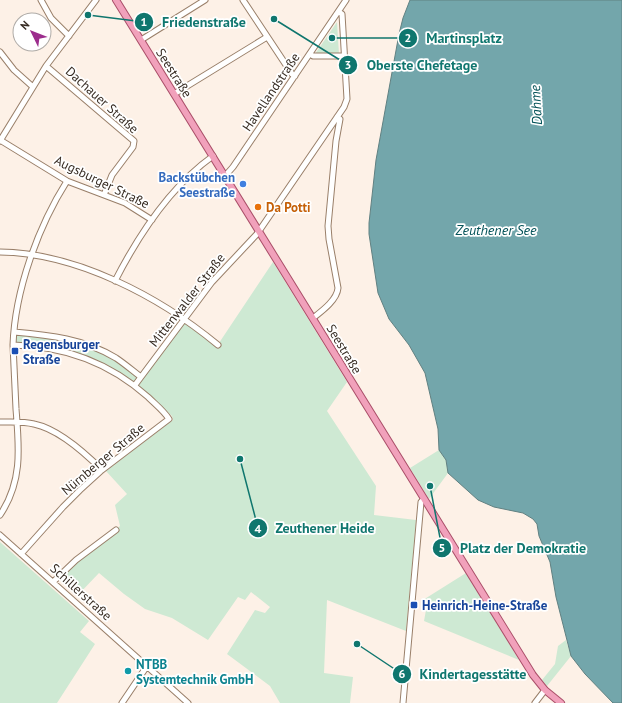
<svg xmlns="http://www.w3.org/2000/svg" width="622" height="703" viewBox="0 0 622 703" font-family="'PT Sans',sans-serif">
<style>
.green{fill:#cee9d3}
.water{fill:#73a6ab;stroke:#618182}
.lines{fill:none;stroke-linecap:round;stroke-linejoin:round}
.minor-casing{stroke:#997f69;stroke-width:7}
.major-casing{stroke:#aa4f69;stroke-width:8}
.minor{stroke:#fff;stroke-width:5}
.major{stroke:#f1a1bb;stroke-width:6}
.shop-dot{fill:#3f7fe0;stroke:#fff;stroke-width:1.5}
.food-dot{fill:#e8710a;stroke:#fff;stroke-width:1.5}
.transit-dot{fill:#1a4fb4;stroke:#fff;stroke-width:1.5}
.culture-dot{fill:#0f9aa8;stroke:#fff;stroke-width:1.5}
.labels{text-anchor:middle;dominant-baseline:central;stroke-width:3.5;stroke-linejoin:round;paint-order:stroke}
.street-label{font-size:13px;fill:#372c23;stroke:#fff}
.shop-label{font-size:13px;font-weight:bold;fill:#366cbe;stroke:#fff;text-anchor:end}
.food-label{font-size:13px;font-weight:bold;fill:#c56008;stroke:#fff;text-anchor:start}
.transit-label{font-size:13px;font-weight:bold;fill:#164399;stroke:#fff;text-anchor:start}
.culture-label{font-size:13px;font-weight:bold;fill:#0d838f;stroke:#fff;text-anchor:start}
.water-label{font-size:14px;font-style:italic;fill:#06545a;stroke:#fff}
.leader{fill:none;stroke:#0f766e;stroke-width:1.5}
.callout-dot{fill:#0f766e;stroke:#fff;stroke-width:1.5}
.mark-label{font-size:12px;text-anchor:middle;font-weight:bold;fill:#fff}
.callout-label{font-size:14px;text-anchor:middle;font-weight:bold;fill:#0f766e;stroke:#fff;stroke-width:3.5;stroke-linejoin:round;paint-order:stroke}
</style>
<rect width="100%" height="100%" fill="#fdf1e7"/>
<path class="green" d="M337 22 339 54H315Z
M273 262 347 382 327 411 376 486 374 515 416 520 406 631 327 600 324 673 353 677 350 703H280L270 686 227 654 255 610 265 613 270 607 251 592 245 600 238 597 208 640 172 618 145 609 124 594 99 573 77 596 59 579 73 564 120 526 115 505 127 494 106 471 173 420 172 416 138 385 185 322 217 346Z
M16 334C50 337 84 342 114 359 122 364 130 371 138 377L134 382 93 360 66 350 16 342Z
M439 450 446 460 448 473 429 499 410 468Z
M0 542 89 621 80 632 95 644 57 703H0Z
M466 573 519 660 424 621 426 610 423 600Z
M566 640 571 656 547 686 542 680 555 664 558 646Z"/>
<path class="water" d="M410 0H622V703H613L585 674 571 656 556 597 550 562 539 536 537 524 533 519 523 513 494 507 478 500 448 473 446 460 439 450 438 429 425 373 409 345 389 319 378 293 369 234V223L376 160 399 34 403 18Z"/>
<g class="lines">
<defs>
<path id="minor" d="M41 0 51 18 69 36
M243 0 292 74 295 76
M141 40 205 0
M0 52 14 70 33 87
M310 54 313 56H344
M46 66 134 141 133 147 112 175 104 195
M174 94 267 37
M0 140 67 181 125 203 152 220
M0 141 46 66 96 0
M225 176 233 167 346 0
M0 252C77 253 160 297 218 345
M115 281C138 236 171 186 213 156
M313 318C322 311 337 300 338 288L329 239 328 226 336 141 340 119 337 117
M14 332C49 335 85 339 116 358 125 364 133 371 141 377
M13 345C64 346 110 363 148 397 155 404 164 411 169 419L102 470 80 490 63 507 21 554
M135 385 212 282 257 234 344 107 347 99 342 14 339 12
M0 422C11 422 23 421 34 424 58 429 85 453 102 470
M0 515C23 481 19 447 16 409 15 387 14 366 13 345 15 290 38 227 67 181
M0 535 188 703
M53 582 76 560 116 530
M122 703 147 666
M403 703 421 502 424 499
M535 703 545 690"/>
<path id="major" d="M116 0 533 675 545 690 561 703"/>
</defs>
<use href="#minor" class="minor-casing"/>
<use href="#major" class="major-casing"/>
<use href="#minor" class="minor"/>
<use href="#major" class="major"/>
</g>
<circle class="shop-dot" cx="243" cy="184" r="4"/>
<circle class="food-dot" cx="258" cy="207" r="4"/>
<g class="transit-dot">
<rect x="11" y="347" width="8" height="8" rx="2"/>
<rect x="410" y="601" width="8" height="8" rx="2"/>
</g>
<circle class="culture-dot" cx="128" cy="671" r="4"/>
<g class="labels">
<g class="street-label">
<text transform="translate(174 73) rotate(58)">Seestraße</text>
<text transform="translate(271 92) rotate(-56)">Havellandstraße</text>
<text transform="translate(102 100) rotate(42)">Dachauer Straße</text>
<text transform="translate(102 182) rotate(26)">Augsburger Straße</text>
<text transform="translate(187 300) rotate(-52)">Mittenwalder Straße</text>
<text transform="translate(344 349) rotate(59)">Seestraße</text>
<text transform="translate(103 459) rotate(-40)">Nürnberger Straße</text>
<text transform="translate(81 592) rotate(42)">Schillerstraße</text>
</g>
<g class="shop-label">
<text x="235" y="177">Backstübchen<tspan x="235" dy="15">Seestraße</tspan></text>
</g>
<g class="food-label">
<text x="266" y="207">Da Potti</text>
</g>
<g class="transit-label">
<text x="23" y="344">Regensburger<tspan x="23" dy="15">Straße</tspan></text>
<text x="422" y="605">Heinrich-Heine-Straße</text>
</g>
<g class="culture-label">
<text x="136" y="664">NTBB<tspan x="136" dy="15">Systemtechnik GmbH</tspan></text>
</g>
<g class="water-label">
<text transform="translate(536 105) rotate(-93)">Dahme</text>
<text x="496" y="230">Zeuthener See</text>
</g>
</g>
<path class="leader" d="M88 15L144 22M332 38L408 38M274 19L348 65M240 459L258 528M430 486L442 548M357 644L402 674"/>
<g class="callout-dot">
<circle cx="88" cy="15" r="4"/>
<circle cx="332" cy="38" r="4"/>
<circle cx="274" cy="19" r="4"/>
<circle cx="240" cy="459" r="4"/>
<circle cx="430" cy="486" r="4"/>
<circle cx="357" cy="644" r="4"/>
<circle cx="144" cy="22" r="10"/>
<circle cx="408" cy="38" r="10"/>
<circle cx="348" cy="65" r="10"/>
<circle cx="258" cy="528" r="10"/>
<circle cx="442" cy="548" r="10"/>
<circle cx="402" cy="674" r="10"/>
</g>
<g class="mark-label">
<text x="144" y="26">1</text>
<text x="408" y="42">2</text>
<text x="348" y="69">3</text>
<text x="258" y="533">4</text>
<text x="442" y="552">5</text>
<text x="402" y="678">6</text>
</g>
<g class="callout-label">
<text x="204" y="27">Friedenstraße</text>
<text x="464" y="43">Martinsplatz</text>
<text x="422" y="70">Oberste Chefetage</text>
<text x="325" y="533">Zeuthener Heide</text>
<text x="523" y="553">Platz der Demokratie</text>
<text x="473" y="679">Kindertagesstätte</text>
</g>
<g transform="translate(32 32) rotate(313)"><circle r="19" fill="#ffffff" stroke="#afaba7"/>
<path d="M0-3L7 15L0 10L-7 15Z" fill="#9c2d8d"/>
<text y="-6" font-size="11" font-weight="bold" text-anchor="middle" fill="#372c23">N</text>
</g>
</svg>
